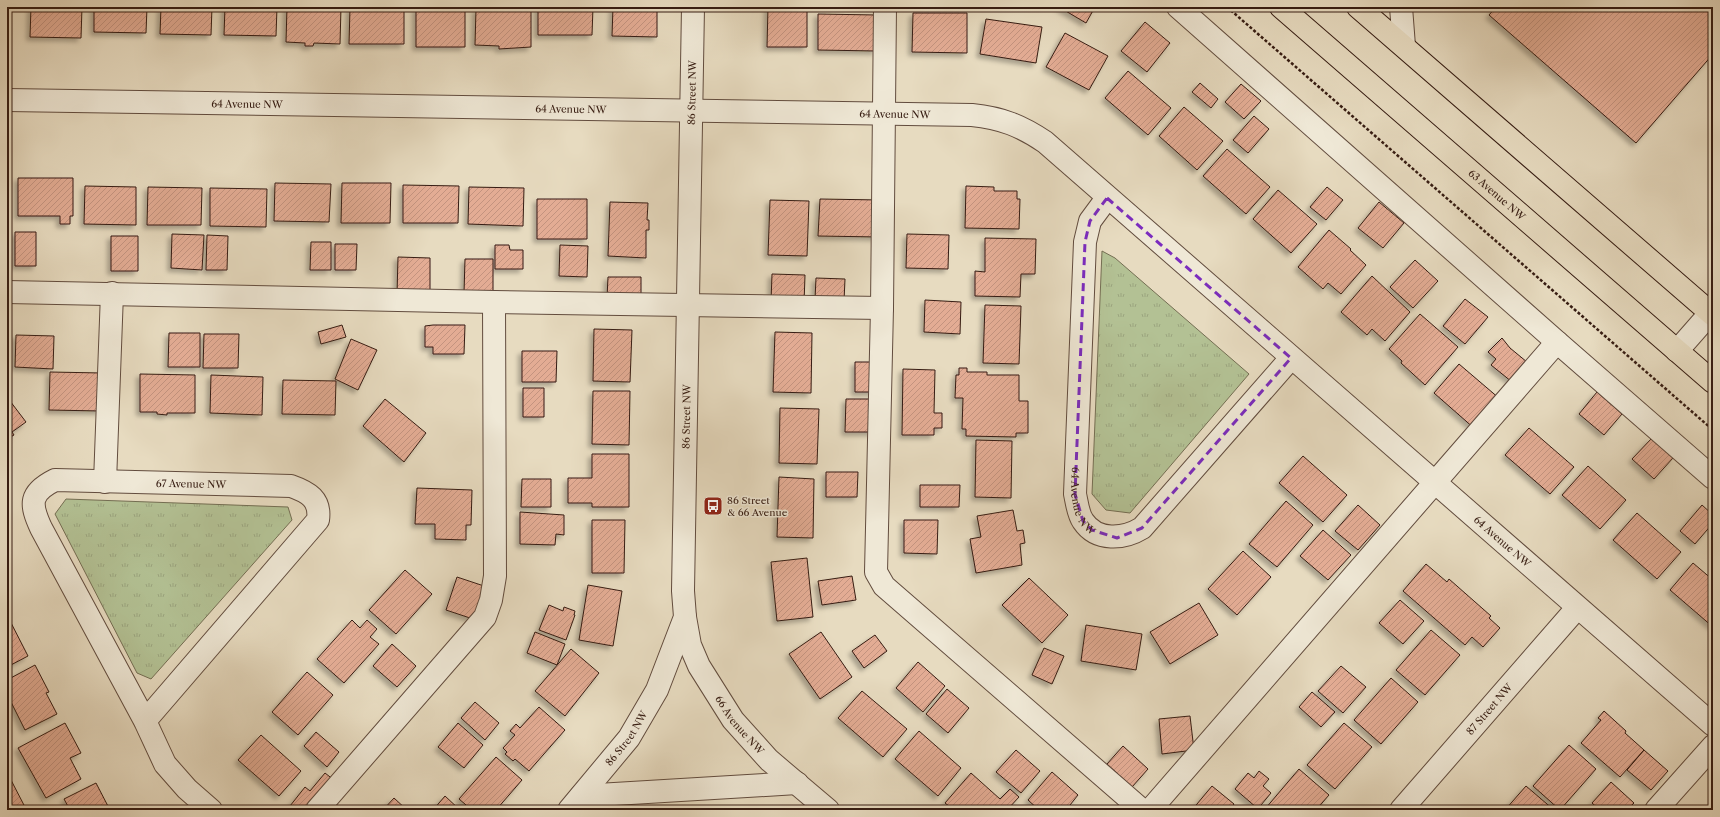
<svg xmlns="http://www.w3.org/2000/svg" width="1720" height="817" viewBox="0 0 1720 817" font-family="'Libre Caslon Text',serif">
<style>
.grass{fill:url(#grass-tufts);stroke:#746e53}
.building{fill:url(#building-hatch);stroke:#361c12;filter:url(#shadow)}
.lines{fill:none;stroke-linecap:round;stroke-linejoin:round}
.minor-casing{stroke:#624c3e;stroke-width:24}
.major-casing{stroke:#361c12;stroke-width:24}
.path{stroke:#361c12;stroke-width:2.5;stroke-dasharray:3 2;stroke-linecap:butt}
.minor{stroke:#efe8d6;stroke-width:22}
.major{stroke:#e7dbc0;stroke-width:22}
.marked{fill:none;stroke:#7b2cbf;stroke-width:3;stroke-dasharray:8 5;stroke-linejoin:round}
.labels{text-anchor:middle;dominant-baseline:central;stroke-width:3;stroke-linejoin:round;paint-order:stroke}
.street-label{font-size:10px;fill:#361c12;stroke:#efe8d6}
.poi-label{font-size:10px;fill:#361c12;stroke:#efe8d6;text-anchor:start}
</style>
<defs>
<pattern id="grass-tufts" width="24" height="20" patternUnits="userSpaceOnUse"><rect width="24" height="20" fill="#b3c194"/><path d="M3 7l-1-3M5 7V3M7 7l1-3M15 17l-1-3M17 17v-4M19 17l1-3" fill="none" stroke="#9ba57f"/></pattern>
<pattern id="building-hatch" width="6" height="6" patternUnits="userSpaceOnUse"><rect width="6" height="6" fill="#e3ac94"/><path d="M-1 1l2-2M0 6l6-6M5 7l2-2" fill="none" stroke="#c3937f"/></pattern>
<filter id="shadow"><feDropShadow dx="-3.5" dy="3.5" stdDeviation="2" flood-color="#0004"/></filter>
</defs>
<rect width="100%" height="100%" fill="#e7dbc0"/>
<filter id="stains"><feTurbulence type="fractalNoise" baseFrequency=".005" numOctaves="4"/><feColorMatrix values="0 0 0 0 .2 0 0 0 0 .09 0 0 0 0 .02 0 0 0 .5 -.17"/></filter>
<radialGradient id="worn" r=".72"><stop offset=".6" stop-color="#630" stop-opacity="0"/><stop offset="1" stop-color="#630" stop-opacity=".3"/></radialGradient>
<path class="grass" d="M1102 251 1115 258 1249 374 1130 513 1106 510 1092 494Z
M66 499 288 507 292 520 151 679 137 673 55 514Z"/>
<path class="building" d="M31 7H82L81 38 30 37Z
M94 7H147L146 33 94 32Z
M161 7H212L211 35 160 34Z
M225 7H277L276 36 224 35Z
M287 7H341L340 44 314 43 313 46H305V43L286 42Z
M538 7H593L592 35H538Z
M613 7H657V37L612 36Z
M768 7H807V47H767Z
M1059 7H1095L1086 23Z
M1496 7H1713V54L1636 143 1489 15Z
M350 8H404V44H349Z
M416 8H465V47H416Z
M476 9 531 10V47L499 49V46L475 45Z
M913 13H967V53L912 52Z
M818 14 877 15 876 51 818 50Z
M986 19 1042 27 1036 63 980 54Z
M1145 22 1170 43 1147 72 1121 51Z
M1065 33 1108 56 1089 90 1046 67Z
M1128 71 1171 108 1148 135 1105 98Z
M1200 83 1218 99 1211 108 1192 92Z
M1241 84 1261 101 1244 119 1225 102Z
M1184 107 1223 141 1197 170 1159 136Z
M1254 116 1269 129 1248 153 1233 140Z
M1227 149 1270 187 1246 214 1203 176Z
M18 178H73V216H70V224H60V216H18Z
M275 183 331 184 329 222 274 221Z
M342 183H391L390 223H341Z
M403 185 459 186 458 223H403Z
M85 186 136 187V225L84 224Z
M966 186 994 187V191H1017V199H1020L1019 229 965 228Z
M148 187 202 188 201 225H147Z
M469 187 524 188 523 226 468 224Z
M1327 187 1343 200 1326 220 1310 207Z
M210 188 267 189 266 227 210 226Z
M1278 190 1317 224 1291 253 1253 219Z
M537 199H587V239H537Z
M820 199 880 200 879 237 818 236Z
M770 200 809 201 807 256 768 255Z
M610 202 648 203 647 220H649V230H646V258L608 256Z
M1379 202 1404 223 1383 248 1358 228Z
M1329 230 1351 249 1350 250 1366 265 1341 294 1328 283 1323 289 1298 267Z
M15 232H36V266H15Z
M172 234 204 235 202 270 171 268Z
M907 234 949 235 948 269 906 268Z
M207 235 228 236 227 270H206Z
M111 236H138V271H111Z
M985 238 1036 239 1035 274H1021L1020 297 975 296V271L985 272Z
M311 242H331V270H310Z
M335 244H357L356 270H335Z
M495 245H509L510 250H523V269H495Z
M560 245 588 246 587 277 559 276Z
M398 257 430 258V295L397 294Z
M465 259H493V294L464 293Z
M1415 260 1438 281 1413 308 1390 287Z
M772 274 805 275 804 304 771 302Z
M1372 276 1410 312 1385 341 1372 329 1367 335 1341 312Z
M608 277H641V298H607Z
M816 278 845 279 844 301 815 299Z
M1465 299 1488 317 1465 344 1443 326Z
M925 300 961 302 960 334 924 332Z
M985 305 1021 306 1019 364 983 363Z
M1420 314 1458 347 1425 385 1401 363 1402 361 1389 349Z
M342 325 346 337 321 344 318 332Z
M433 325H465L464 354H433V347H425V326Z
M594 329 632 330 630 382 593 381Z
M775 332 812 333 811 393 773 392Z
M169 333H200V367H168Z
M204 334H239L238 368H203Z
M16 335 54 336 53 369 15 367Z
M1502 338 1510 348 1533 367 1517 386 1491 365 1496 359 1488 352Z
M351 339 377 350 358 390 335 379Z
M522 351H557L556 382H522Z
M855 362H878V392H855Z
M1459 364 1500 399 1475 429 1434 393Z
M959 368H967V372H987V375H1019V401H1028V433H1016V437L966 436V429H962L963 398H955L956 375H959Z
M903 369 935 370 934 413H942V428H934V435H902Z
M50 372 102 373 101 411 49 410Z
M140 374 195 375V413H167V415L157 414V412H140Z
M211 375 263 377 262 415 210 413Z
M283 380 336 381 335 415 282 414Z
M523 388H544V417H523Z
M593 391H630L629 445 592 444Z
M1597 392 1622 414 1604 435 1579 414Z
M7 397 26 422 12 432 14 435 7 439Z
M385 399 426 433 404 462 363 426Z
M846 399H877V432H845Z
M780 408 819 409 817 464 779 463Z
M1529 428 1574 467 1550 494 1505 455Z
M1652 438 1673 458 1654 479 1632 459Z
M976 440 1012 441 1011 498 975 497Z
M592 454H629V507H592V503H568V478H592Z
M1303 456 1347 495 1323 522 1279 483Z
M1588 466 1626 500 1600 529 1562 495Z
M826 472H858L857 497H826Z
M779 477 814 479 813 538 777 537Z
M522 479H551V507H521Z
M920 485H960L959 507H920Z
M417 488 472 490 471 525H466V540L435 539V524H415Z
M1286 501 1313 525 1277 567 1249 544Z
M1358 505 1380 525 1358 550 1335 531Z
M1702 505 1713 515V523L1695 544 1680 531Z
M1013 510 1017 531 1023 530 1025 543 1020 544 1022 565 976 573 970 539 981 537 977 516Z
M520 512 564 515V535L556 534 555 545 520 544Z
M1637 513 1681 552 1657 579 1613 540Z
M592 520H625L624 573H592Z
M904 520H938L937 554 904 553Z
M1323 530 1351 555 1328 580 1300 556Z
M1243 551 1271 577 1237 615 1208 589Z
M807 558 813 617 777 621 771 562Z
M1693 563 1713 580V627L1670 590Z
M1426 564 1447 582 1449 579 1491 616 1489 618 1500 628 1483 647 1472 637 1465 645 1403 591Z
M405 570 432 594 396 634 369 610Z
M852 576 856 600 822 605 818 581Z
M457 577 490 588 479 621 446 610Z
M1029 578 1068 615 1042 643 1002 605Z
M588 585 622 591 613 646 579 640Z
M1400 600 1424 621 1403 644 1379 623Z
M1199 603 1218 635 1170 664 1150 632Z
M549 605 563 611 564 607 575 611 574 615H575L566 640 539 630Z
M7 615 28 656 7 667Z
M352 620 360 628 367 620 377 629 370 637 379 644 344 683 317 659Z
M1086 625 1142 634 1136 670 1081 661Z
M1431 630 1460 655 1425 695 1396 670Z
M535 632 565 644 557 665 527 653Z
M821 632 852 677 820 699 789 654Z
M875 635 887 651 864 668 852 651Z
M392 644 416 666 397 687 373 666Z
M1044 648 1064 656 1052 684 1032 675Z
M571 649 599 673 565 716 535 691Z
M918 662 945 686 923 712 896 688Z
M35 665 49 692 46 693 57 714 25 730 7 694V680Z
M1341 666 1366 687 1343 713 1318 691Z
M307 672 333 695 298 735 272 712Z
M1391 678 1418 702 1381 744 1354 720Z
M947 689 969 708 948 733 926 714Z
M862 691 907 729 883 757 838 718Z
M1312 692 1335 712 1321 727 1299 707Z
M475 702 499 723 485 740 461 718Z
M539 707 565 730 529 771 515 759 513 761 505 754 507 752 503 748 515 735 510 731 516 724 520 728Z
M1604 711 1626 731 1625 733 1644 750 1620 777 1581 743 1601 720 1598 718Z
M1190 716 1194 750 1162 754 1159 719Z
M65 723 81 753 70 758 81 779 46 798 18 748Z
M458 723 483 745 464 768 438 747Z
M1344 723 1372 747 1335 789 1307 765Z
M919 731 961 768 938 796 895 759Z
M316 732 339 752 327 767 304 746Z
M261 735 301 771 279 796 238 760Z
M1569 745 1596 769 1560 810 1533 786Z
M1123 746 1148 769 1132 787 1107 764Z
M1016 750 1040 771 1021 793 996 772Z
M1644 750 1668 771 1651 790 1627 770Z
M496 757 522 780 496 810H472L459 799Z
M1299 769 1329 795 1316 810H1255L1257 808 1235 789 1248 773 1254 778 1259 771 1269 779 1263 786 1271 793 1261 805 1265 809Z
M1052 772 1078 795 1066 810H1039L1028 800Z
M325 773 339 784 319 810H296L290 806 305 787 310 791Z
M971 773 1000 799 1010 789 1019 797 1007 810H954L945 803Z
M11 780 26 809 24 810H7V782Z
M1611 782 1634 803 1627 810H1600L1592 803Z
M96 783 110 810H70L64 799Z
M1212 786 1234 804 1230 810H1192Z
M1526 786 1554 810H1505Z
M445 796 460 810H433Z
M394 798 407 810H383Z"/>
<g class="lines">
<defs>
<g id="minor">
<path d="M885 7 882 308 876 572 884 586 1142 810"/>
<path d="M1178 7 1557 342 1713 478"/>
<path d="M1401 7 1404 46"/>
<path id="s1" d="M7 100 972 115C1002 118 1021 126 1045 142L1713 725"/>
<path id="s2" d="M1107 198 1090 221 1085 242 1075 494C1077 503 1078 514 1083 521 1097 542 1124 539 1142 528L1291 358"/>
<path d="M7 292 494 302 882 308"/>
<path d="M1677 351 1713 310"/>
<path d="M105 482 112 293"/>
<path id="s3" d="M685 617 690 645 699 666 733 720 769 760 828 810"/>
<path d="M145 721 318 520C321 499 308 492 291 486L55 480C29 493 30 504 41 528L145 721 165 764 187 789 211 810"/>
<path d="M581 796 797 783"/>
<path d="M317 810 485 617 491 600 495 576 494 302"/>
<path id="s4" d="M569 810 629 738 657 690 685 617 683 591 693 7"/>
<path d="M1150 810 1557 342"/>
<path id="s5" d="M1401 810 1577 608"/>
<path d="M1656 810 1713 746"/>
</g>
<g id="major">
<path id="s6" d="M1281 7 1713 382"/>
<path d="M1358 7 1713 315"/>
</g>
</defs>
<use href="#minor" class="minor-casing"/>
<use href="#major" class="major-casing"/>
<path class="path" d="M1227 7 1713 430"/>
<use href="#minor" class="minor"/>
<use href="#major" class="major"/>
</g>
<path class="marked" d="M1107 198 1291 358 1142 528 1117 538 1092 530 1083 521 1075 494 1085 242 1090 221Z"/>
<defs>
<symbol id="bus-square" viewBox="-11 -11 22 22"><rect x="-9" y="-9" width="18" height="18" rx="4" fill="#8f2418" stroke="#efe8d6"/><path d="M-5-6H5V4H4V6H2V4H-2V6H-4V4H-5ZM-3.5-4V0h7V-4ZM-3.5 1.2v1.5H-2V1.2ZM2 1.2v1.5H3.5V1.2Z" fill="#fff"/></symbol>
</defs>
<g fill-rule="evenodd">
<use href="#bus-square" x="702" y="495" width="22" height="22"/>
</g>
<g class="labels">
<g class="street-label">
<text stroke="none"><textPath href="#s4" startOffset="752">86 Street NW</textPath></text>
<text stroke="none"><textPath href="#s1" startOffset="240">64 Avenue NW</textPath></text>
<text stroke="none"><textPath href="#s1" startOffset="564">64 Avenue NW</textPath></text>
<text stroke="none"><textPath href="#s1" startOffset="888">64 Avenue NW</textPath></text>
<text stroke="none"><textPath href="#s6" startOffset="286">63 Avenue NW</textPath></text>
<text stroke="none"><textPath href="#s4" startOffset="428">86 Street NW</textPath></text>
<text transform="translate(191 484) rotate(1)">67 Avenue NW</text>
<text stroke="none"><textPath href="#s2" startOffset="311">64 Avenue NW</textPath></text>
<text stroke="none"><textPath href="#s1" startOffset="1651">64 Avenue NW</textPath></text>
<text stroke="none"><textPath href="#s5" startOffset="134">87 Street NW</textPath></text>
<text stroke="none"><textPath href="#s3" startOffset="123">66 Avenue NW</textPath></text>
<text stroke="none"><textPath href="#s4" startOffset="92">86 Street NW</textPath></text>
</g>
<g class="poi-label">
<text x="727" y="500">86 Street<tspan x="727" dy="12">&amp; 66 Avenue</tspan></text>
</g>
</g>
<rect width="1720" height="817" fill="none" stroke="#e7dbc0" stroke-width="24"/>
<rect x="8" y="8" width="1704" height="801" fill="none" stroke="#361c12" stroke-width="2"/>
<rect x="12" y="12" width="1696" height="793" fill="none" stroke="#361c12"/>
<rect width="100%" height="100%" filter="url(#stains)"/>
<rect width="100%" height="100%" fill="url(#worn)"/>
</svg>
